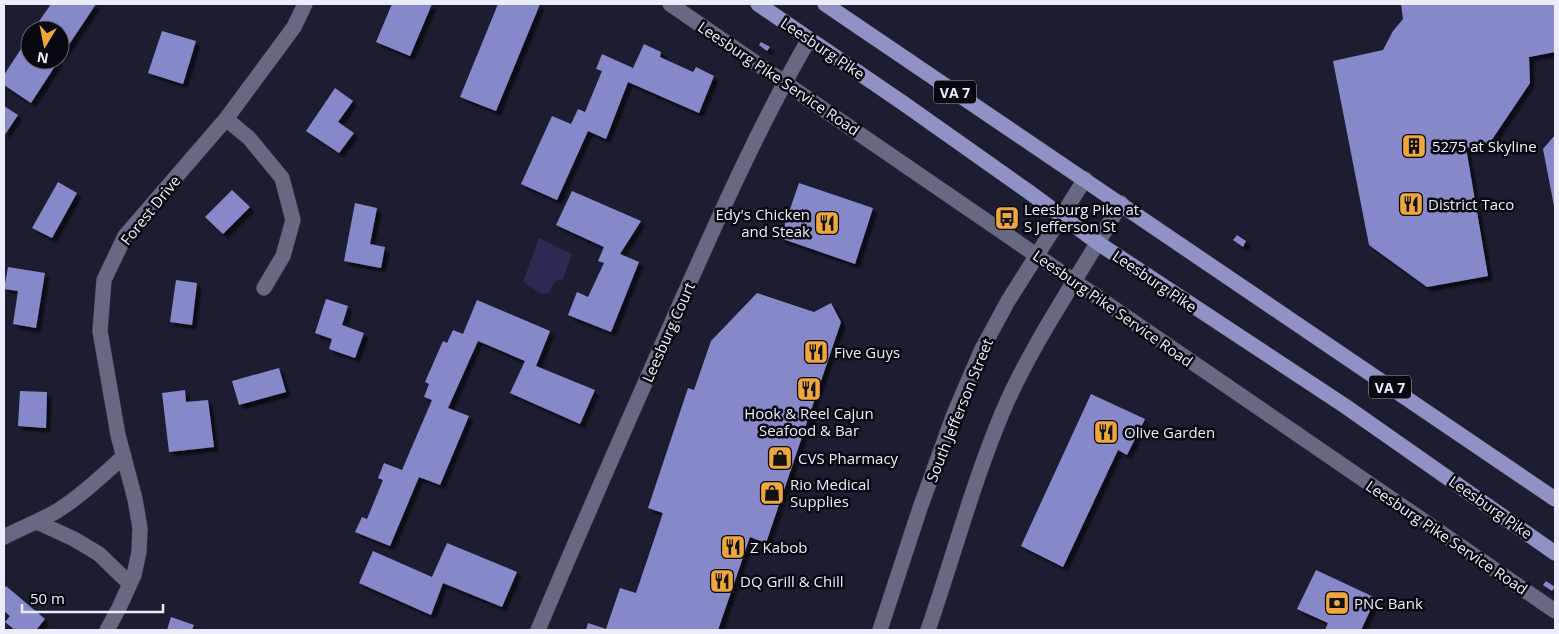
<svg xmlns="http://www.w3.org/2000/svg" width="1559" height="634" viewBox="0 0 1559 634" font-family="'Open Sans',sans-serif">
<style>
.green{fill:#2b2a53}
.building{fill:#8788c9;filter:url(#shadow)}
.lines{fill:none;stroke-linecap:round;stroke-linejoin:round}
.minor-casing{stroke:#3a3a4b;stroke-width:16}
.major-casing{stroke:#3a3a4b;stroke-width:16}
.minor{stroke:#676982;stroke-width:15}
.major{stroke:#9092c5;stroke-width:15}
.labels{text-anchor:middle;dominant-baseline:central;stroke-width:5;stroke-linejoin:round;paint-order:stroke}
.shield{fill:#080811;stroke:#a8a8b6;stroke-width:1}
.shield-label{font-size:14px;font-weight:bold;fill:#ecedfc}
.street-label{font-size:15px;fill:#ecedfc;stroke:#080811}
.poi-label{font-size:15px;fill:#ecedfc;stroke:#080811;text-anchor:start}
</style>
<defs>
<filter id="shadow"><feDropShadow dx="4.5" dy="4.5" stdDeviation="1" flood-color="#0009"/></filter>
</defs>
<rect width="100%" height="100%" fill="#1d1d32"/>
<path class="green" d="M539 238 572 254 563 279 555 281 549 293 542 294 523 282Z"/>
<path class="building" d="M51 4H96L60 58V30H33Z
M392 4H432L410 56 376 42Z
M498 4H540L496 111 460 97Z
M1401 4H1555V52L1529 57 1530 83 1489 144 1466 148 1488 276 1427 287 1369 245 1333 61 1383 50 1393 31 1403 19Z
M162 31 196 41 183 84 148 73Z
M30 35V60H59L31 103 4 85V75Z
M761 42 770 47 767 51 759 45Z
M644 44 661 52 660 57 693 72 696 67 714 76 699 113 628 82 606 139 588 131 557 200 521 184 552 116 571 124 578 109 585 112 602 71 596 69 602 54 633 68Z
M335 88 353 101 338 122 354 133 339 153 306 131Z
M4 106 18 115 4 136Z
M1555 135V205L1554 206 1543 149Z
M58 182 77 193 52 238 32 228Z
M799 183 873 208 855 264 780 238Z
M232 190 250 207 223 234 205 217Z
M572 191 641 221 620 254 639 262 611 332 568 315 577 292 588 297 604 263 598 261 604 247 556 225Z
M355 203 377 208 370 244 385 247 381 268 344 261Z
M1004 214 1012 220 1010 224 1001 217Z
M1237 235 1246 241 1243 247 1233 240Z
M8 267 45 273 36 328 13 324 18 291 4 289Z
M176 280 197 283 192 325 170 322Z
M757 293 814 312 831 303 841 322 766 543 750 537 718 630H586L588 623 606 629 620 588 636 593 663 513 648 508 688 388 694 390 711 341Z
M326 299 348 306 342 325 364 333 355 358 329 349 332 339 315 333Z
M477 300 550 331 536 366 595 390 580 424 510 393 525 361 478 341 448 408 469 416 440 485 419 477 390 546 355 532 362 517 367 519 383 480 378 478 384 463 402 470 432 400 424 397 429 384 425 382 443 341 447 343 453 330 463 334Z
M279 368 286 392 239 405 232 381Z
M185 390 186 402 208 400 214 447 169 452 162 393Z
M20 391 47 392 46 428 18 426Z
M1091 394 1145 419 1127 455 1118 450 1063 567 1021 546Z
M447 543 517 572 502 607 443 583 431 615 359 583 373 551 432 577Z
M1316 570 1376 598 1361 630H1325L1328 623 1297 609Z
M1546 581 1555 587 1552 591 1543 585Z
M6 586 45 619 36 630H15L5 622 10 616 4 611V589Z
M171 617 194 625 192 630H167Z"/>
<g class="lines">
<defs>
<path id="minor" d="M670 4 1555 611
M226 119 249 138 282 178 293 220 283 256 264 288
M37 522 74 539 99 554 130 584
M4 537C21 528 40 521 57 511 81 496 103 475 124 456
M107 630 119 608 134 575 139 552 140 528 135 499 118 435 100 331 104 280 125 236 226 119 294 27 305 4
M538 630C584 521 632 412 680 304 720 214 760 124 809 39
M880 630 920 508 954 414 982 349 1008 301 1085 179
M928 630C953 558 973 482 1003 411 1034 339 1082 272 1121 203"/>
<path id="major" d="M758 4 903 103 1029 192 1098 243 1345 406 1555 553
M825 4 1555 499"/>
</defs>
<use href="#minor" class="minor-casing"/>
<use href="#major" class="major-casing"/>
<use href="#minor" class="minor"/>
<use href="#major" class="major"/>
</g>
<defs>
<symbol id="building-square" viewBox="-11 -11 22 22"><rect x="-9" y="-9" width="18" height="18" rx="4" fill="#efa73d" stroke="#080811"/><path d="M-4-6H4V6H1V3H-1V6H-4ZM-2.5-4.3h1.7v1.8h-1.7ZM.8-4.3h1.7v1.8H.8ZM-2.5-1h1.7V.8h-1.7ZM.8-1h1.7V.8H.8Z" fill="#111"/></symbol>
<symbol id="restaurant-square" viewBox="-11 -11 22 22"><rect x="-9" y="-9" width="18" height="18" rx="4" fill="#efa73d" stroke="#080811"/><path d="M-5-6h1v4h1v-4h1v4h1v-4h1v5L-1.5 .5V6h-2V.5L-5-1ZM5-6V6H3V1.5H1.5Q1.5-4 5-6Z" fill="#111"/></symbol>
<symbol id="bus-square" viewBox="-11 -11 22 22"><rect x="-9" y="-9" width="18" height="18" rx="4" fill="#efa73d" stroke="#080811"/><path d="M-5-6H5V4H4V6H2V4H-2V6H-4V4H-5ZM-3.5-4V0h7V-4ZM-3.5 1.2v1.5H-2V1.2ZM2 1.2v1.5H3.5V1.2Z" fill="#111"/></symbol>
<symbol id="shop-square" viewBox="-11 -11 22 22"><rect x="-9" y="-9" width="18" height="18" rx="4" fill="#efa73d" stroke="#080811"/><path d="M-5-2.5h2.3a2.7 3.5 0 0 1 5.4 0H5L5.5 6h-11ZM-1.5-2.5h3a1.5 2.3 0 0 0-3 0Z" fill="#111"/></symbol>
<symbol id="bank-square" viewBox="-11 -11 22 22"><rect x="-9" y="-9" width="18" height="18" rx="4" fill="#efa73d" stroke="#080811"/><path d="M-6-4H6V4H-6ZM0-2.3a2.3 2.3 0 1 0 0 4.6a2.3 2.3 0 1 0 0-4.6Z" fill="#111"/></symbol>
</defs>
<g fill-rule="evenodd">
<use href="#building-square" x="1400" y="132" width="28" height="28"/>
<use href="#restaurant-square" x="1397" y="190" width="28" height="28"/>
<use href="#bus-square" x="993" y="204" width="28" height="28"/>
<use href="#restaurant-square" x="813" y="209" width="28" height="28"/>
<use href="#restaurant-square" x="802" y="338" width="28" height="28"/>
<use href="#restaurant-square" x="795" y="375" width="28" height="28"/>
<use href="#restaurant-square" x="1092" y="418" width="28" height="28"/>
<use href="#shop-square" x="766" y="444" width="28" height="28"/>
<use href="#shop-square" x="758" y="479" width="28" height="28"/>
<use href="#restaurant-square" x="719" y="533" width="28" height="28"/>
<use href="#restaurant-square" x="708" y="567" width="28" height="28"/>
<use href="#bank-square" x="1323" y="589" width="28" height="28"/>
</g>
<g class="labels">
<g class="shield">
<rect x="934" y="80.5" width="42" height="23" rx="4"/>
<rect x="1369" y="375.5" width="42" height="23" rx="4"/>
</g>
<g class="shield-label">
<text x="955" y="92">VA 7</text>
<text x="1390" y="387">VA 7</text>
</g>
<g class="street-label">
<text transform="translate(823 48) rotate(34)">Leesburg Pike</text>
<text transform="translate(779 78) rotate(34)">Leesburg Pike Service Road</text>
<text transform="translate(150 210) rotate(-51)">Forest Drive</text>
<text transform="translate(1155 281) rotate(34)">Leesburg Pike</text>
<text transform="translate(1113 308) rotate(35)">Leesburg Pike Service Road</text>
<text transform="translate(668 332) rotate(-66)">Leesburg Court</text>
<text transform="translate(959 410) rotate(-68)">South Jefferson Street</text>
<text transform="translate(1491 507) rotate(35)">Leesburg Pike</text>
<text transform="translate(1447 537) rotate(34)">Leesburg Pike Service Road</text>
</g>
<g class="poi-label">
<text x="1432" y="146">5275 at Skyline</text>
<text x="1428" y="204">District Taco</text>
<text x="1024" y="209">Leesburg Pike at<tspan x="1024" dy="17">S Jefferson St</tspan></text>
<text x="810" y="214" text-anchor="end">Edy's Chicken<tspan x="810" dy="17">and Steak</tspan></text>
<text x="834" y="352">Five Guys</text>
<text x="809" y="413" text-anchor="middle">Hook &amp; Reel Cajun<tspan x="809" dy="17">Seafood &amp; Bar</tspan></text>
<text x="1124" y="432">Olive Garden</text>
<text x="798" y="458">CVS Pharmacy</text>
<text x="790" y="484">Rio Medical<tspan x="790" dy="17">Supplies</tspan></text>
<text x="750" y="547">Z Kabob</text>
<text x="740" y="581">DQ Grill &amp; Chill</text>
<text x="1354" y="603">PNC Bank</text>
</g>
</g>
<rect width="1559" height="634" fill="none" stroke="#ecedfc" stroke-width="10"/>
<g transform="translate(45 45) rotate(190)"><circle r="24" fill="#080811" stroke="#63646f"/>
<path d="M0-4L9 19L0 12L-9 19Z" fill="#efa73d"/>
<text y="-8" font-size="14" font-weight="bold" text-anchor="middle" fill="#ecedfc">N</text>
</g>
<path d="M22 604v8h141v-8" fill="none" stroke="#ecedfc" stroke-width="2.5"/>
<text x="30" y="604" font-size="15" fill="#ecedfc" stroke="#080811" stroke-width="4" paint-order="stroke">50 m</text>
</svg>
